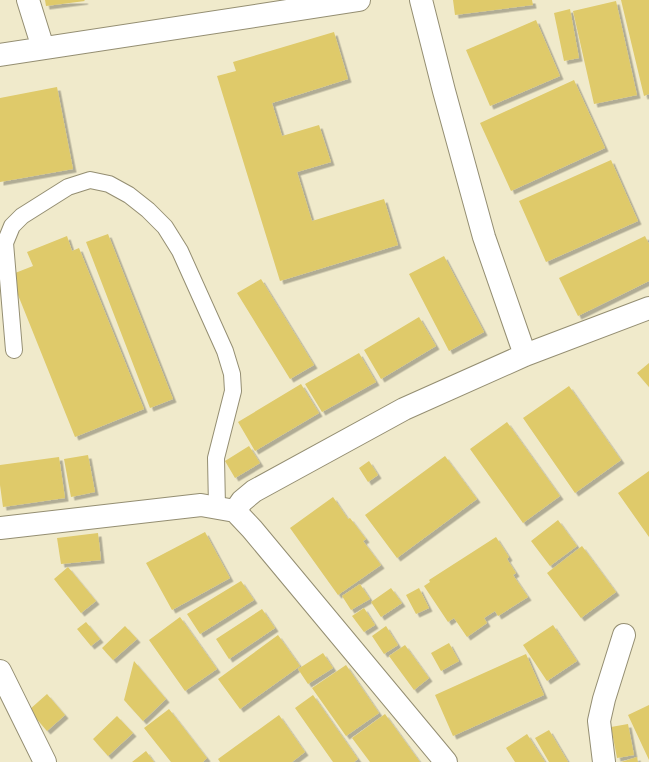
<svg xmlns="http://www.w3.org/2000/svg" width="649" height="762" viewBox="0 0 649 762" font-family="'Asap Condensed',sans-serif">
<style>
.building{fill:#dfca6a;filter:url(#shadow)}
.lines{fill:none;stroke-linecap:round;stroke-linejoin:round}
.lane-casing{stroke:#948e72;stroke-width:18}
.street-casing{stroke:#948e72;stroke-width:24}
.secondary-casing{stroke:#948e72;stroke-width:24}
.lane{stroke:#fff;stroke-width:16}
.street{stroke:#fff;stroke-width:22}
.secondary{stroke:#fff;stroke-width:22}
</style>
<defs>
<filter id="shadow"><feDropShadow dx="3.5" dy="3.5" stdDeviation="0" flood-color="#0004"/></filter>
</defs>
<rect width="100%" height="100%" fill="#f0eacb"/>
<path class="building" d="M45 0H84L85 1 46 6Z
M453 0H532L533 5 455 15Z
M621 0H649V94L644 96Z
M616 1 637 95 594 104 573 11Z
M570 9 579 58 564 61 554 13Z
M536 20 560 76 490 106 466 50Z
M334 32 348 79 272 103 282 136 319 125 331 162 297 172 312 221 384 199 398 245 280 281 217 76 236 71 233 62Z
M574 80 605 148 511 191 480 123Z
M57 87 73 169 0 182V98Z
M611 160 638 221 546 262 519 201Z
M108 234 173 399 150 408 86 242Z
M67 236 72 251 79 248 144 409 75 437 10 275 33 266 27 252Z
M645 236 649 244V281L578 316 559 278Z
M444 256 484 332 449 351 409 274Z
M261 279 314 365 290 379 237 293Z
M419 317 436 346 381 379 364 350Z
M359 353 376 382 322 412 305 384Z
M649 363V387L637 373Z
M301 384 319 413 255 451 238 422Z
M569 386 621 460 575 493 523 418Z
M507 422 560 496 523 523 470 449Z
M249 446 260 463 235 478 225 461Z
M88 455 95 492 71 497 64 459Z
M445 456 477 499 397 558 365 515Z
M59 457 65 498 3 507 0 485V465Z
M369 461 378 475 368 482 359 468Z
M649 471V537L618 493Z
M333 497 348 519 350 518 366 539 363 541 381 565 338 595 290 528Z
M558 520 577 546 550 566 531 541Z
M205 532 230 578 172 610 146 563Z
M98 533 101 560 61 564 57 538Z
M496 537 509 557 507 559 516 573 513 575 528 597 498 616 495 611 484 618 487 623 467 637 454 618 448 622 424 586 430 582 429 580Z
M582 546 616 592 581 618 547 573Z
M68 567 96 601 81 613 54 579Z
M241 581 254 600 200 634 187 614Z
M360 584 370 599 351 610 342 596Z
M391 588 402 603 381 617 371 602Z
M419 588 429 608 416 614 406 595Z
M364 608 375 625 364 632 352 616Z
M262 609 275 628 229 659 216 639Z
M180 617 217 669 185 691 149 640Z
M86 622 100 639 91 646 77 629Z
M553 625 577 661 547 681 523 645Z
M125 626 137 639 113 660 102 648Z
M386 626 398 645 384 654 372 636Z
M278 635 300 666 240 709 218 679Z
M449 643 459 661 441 671 431 653Z
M405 645 429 678 414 690 389 656Z
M323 653 333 668 308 684 298 669Z
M526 654 544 695 453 736 435 695Z
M134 661 166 699 143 721 124 700Z
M346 665 379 713 346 736 312 688Z
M47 694 65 715 47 731 29 710Z
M313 695 358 759 354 762H333L295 708Z
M649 705V760L628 715Z
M169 709 207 758 203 762H171L144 728Z
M385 714 420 762H370L352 738Z
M279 715 305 752 292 762H220L218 759Z
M117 716 133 733 108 756 93 739Z
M628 724 634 755 617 758 611 727Z
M549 730 568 762H549L535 738Z
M527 734 545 762H515L506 748Z
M146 751 154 762H132Z
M637 757 638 762H621Z"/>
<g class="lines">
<defs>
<path id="lane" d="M14 350 5 243 12 226 22 216 68 187 90 180 109 184 129 195 148 210 165 227 180 251 225 351 232 374 233 391 216 458 217 507"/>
<path id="street" d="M28 0 43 48
M421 0 444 91 484 237 525 355
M0 55 359 0
M235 511 242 501 254 491 404 409 525 355 649 308
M0 671 45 762
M604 762 599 721 604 699 624 635"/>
<path id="secondary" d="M0 528 201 505 235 511 252 529 446 762"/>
</defs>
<use href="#lane" class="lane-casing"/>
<use href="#street" class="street-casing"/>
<use href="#secondary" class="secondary-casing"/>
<use href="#lane" class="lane"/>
<use href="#street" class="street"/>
<use href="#secondary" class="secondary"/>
</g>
</svg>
